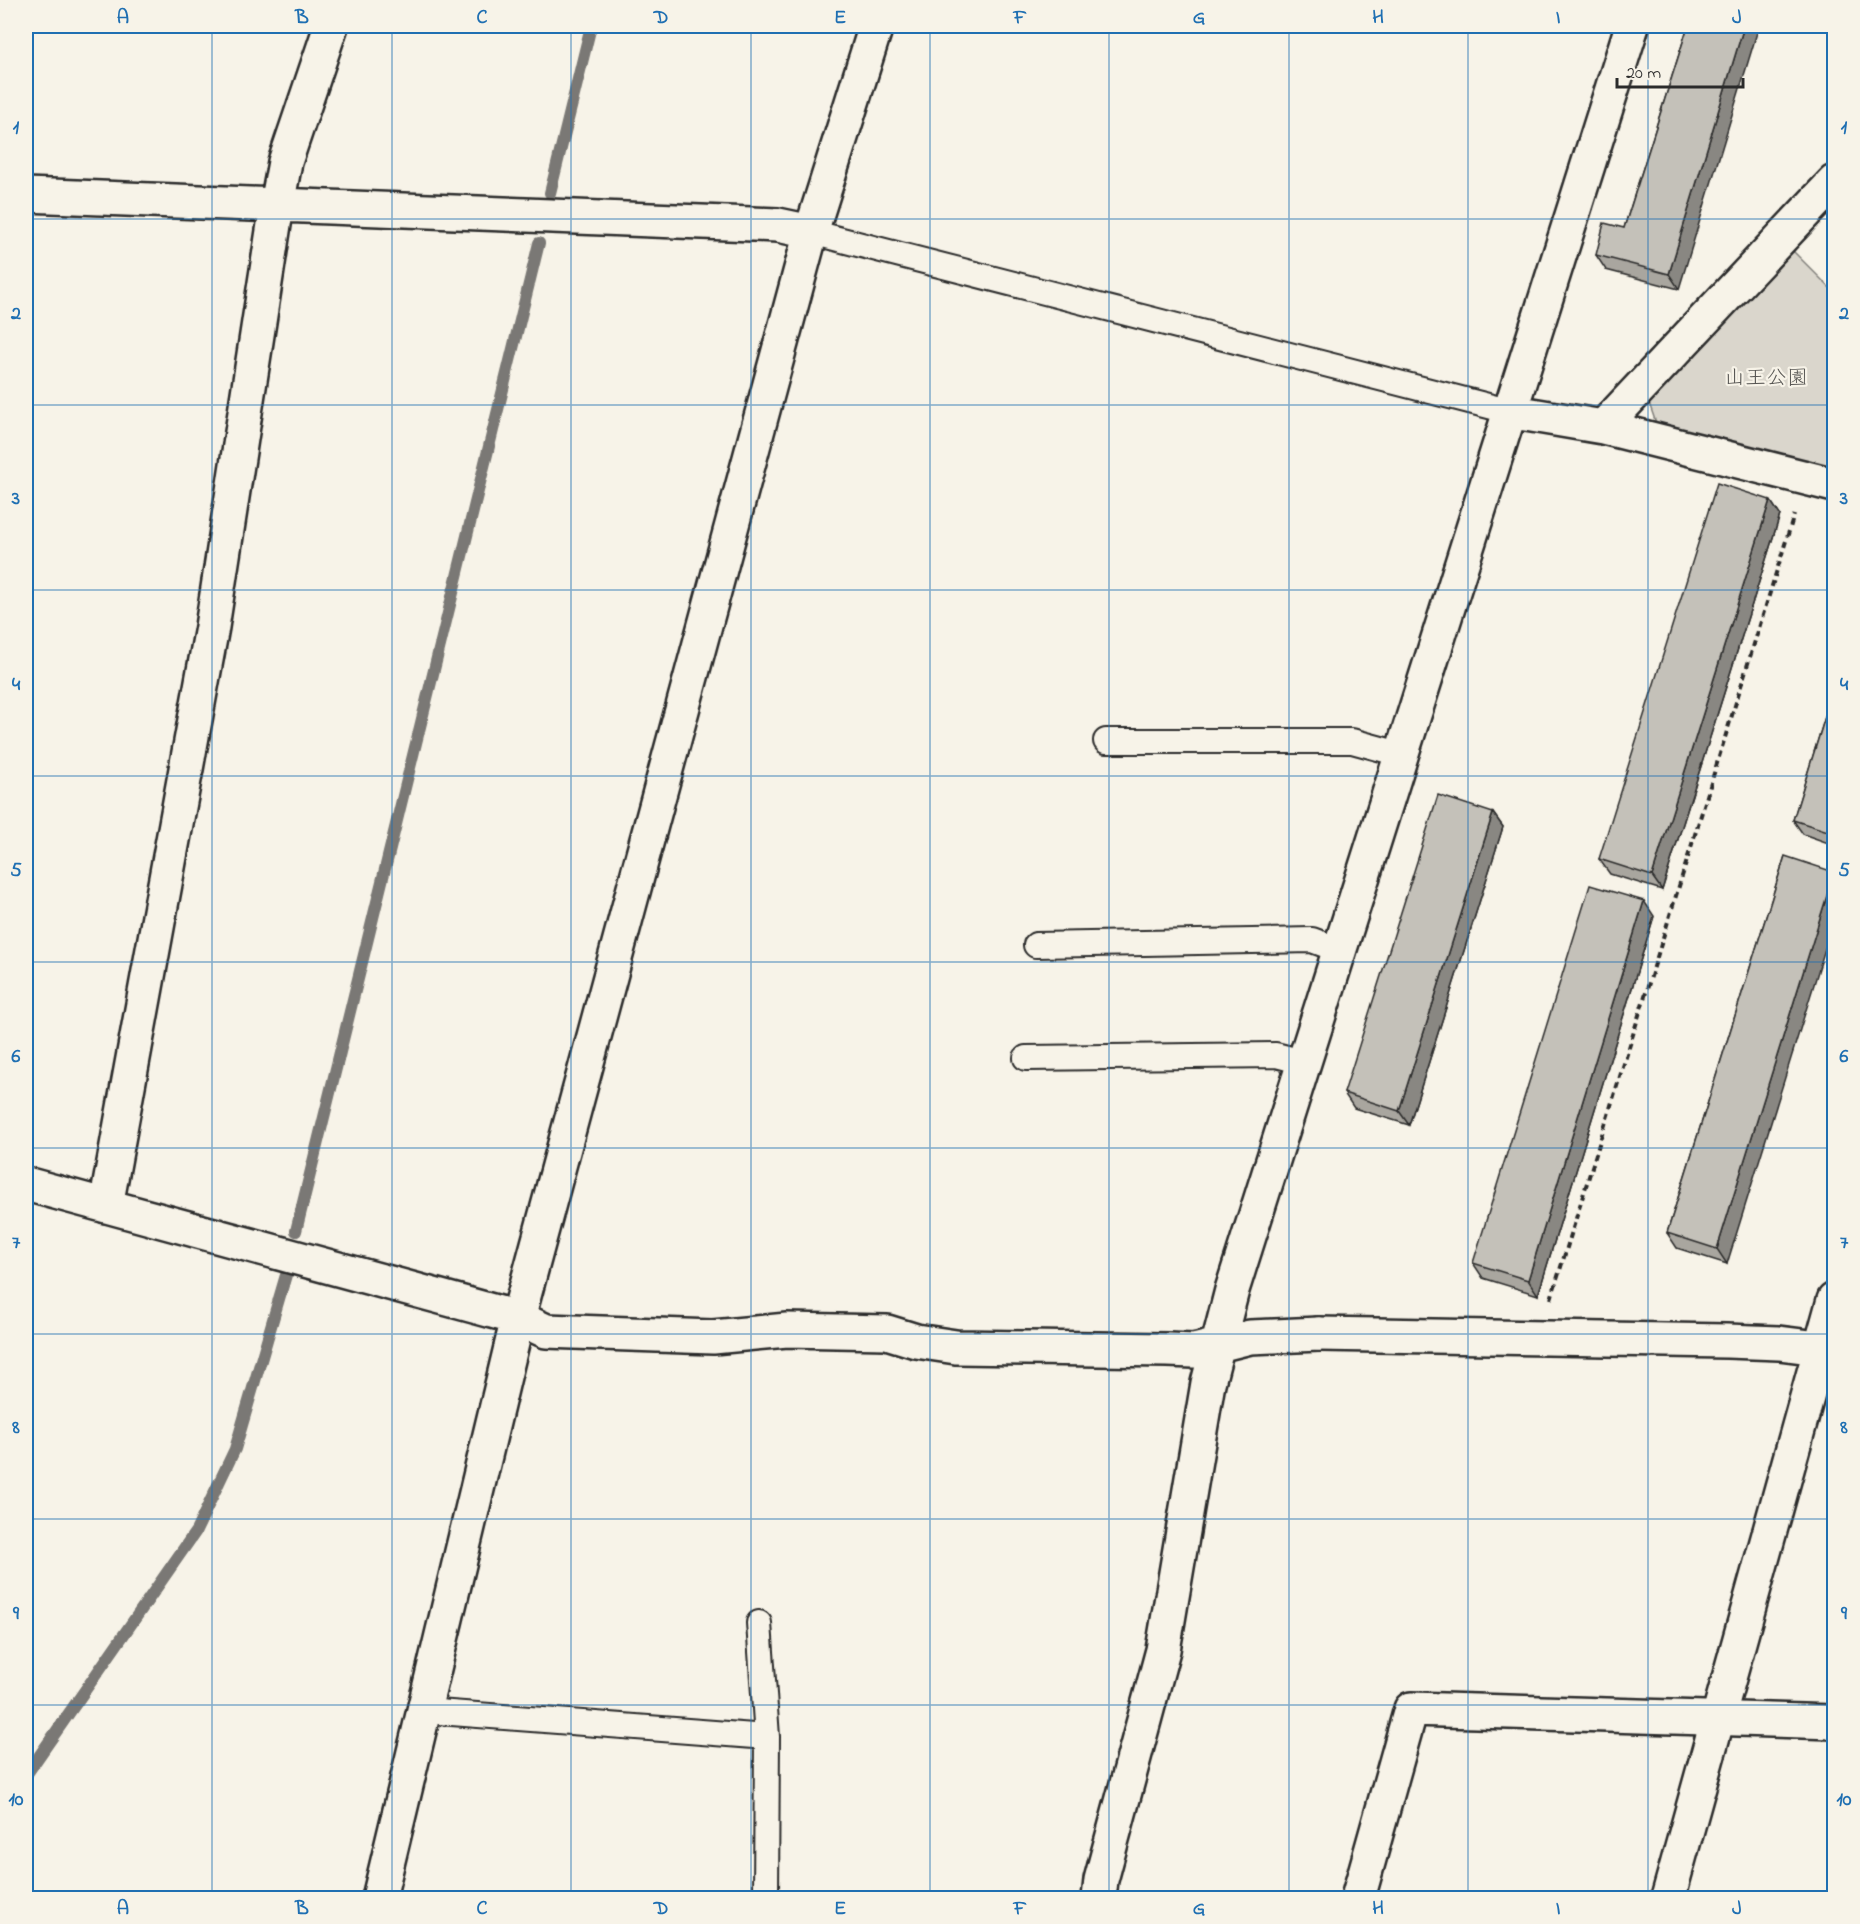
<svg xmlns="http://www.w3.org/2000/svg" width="1860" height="1924" viewBox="0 0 1860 1924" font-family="'Indie Flower','Klee One',sans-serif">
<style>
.green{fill:#dad6cc;stroke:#82807c;stroke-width:1.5}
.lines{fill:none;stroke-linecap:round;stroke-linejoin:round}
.stream{stroke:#7a7874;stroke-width:12}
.lane-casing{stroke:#2b2b2b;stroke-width:28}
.street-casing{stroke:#2b2b2b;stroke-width:38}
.secondary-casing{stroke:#2b2b2b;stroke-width:38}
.path{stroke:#2b2b2b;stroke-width:4;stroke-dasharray:6 4.5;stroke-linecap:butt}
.lane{stroke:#f7f3e8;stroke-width:24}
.street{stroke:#f7f3e8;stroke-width:33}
.secondary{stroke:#f7f3e8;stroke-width:33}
.wall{fill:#a9a69f;stroke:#2b2b2b;stroke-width:1.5}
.shaded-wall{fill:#898782;stroke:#2b2b2b;stroke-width:1.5}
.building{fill:#c4c1b9;stroke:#2b2b2b;stroke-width:1.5}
.grid{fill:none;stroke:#1f6fb2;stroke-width:1.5;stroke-opacity:0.55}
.labels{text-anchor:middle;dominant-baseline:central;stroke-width:4.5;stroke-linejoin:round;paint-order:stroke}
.park-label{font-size:21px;fill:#575653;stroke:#f7f3e8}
.neatline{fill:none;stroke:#1f6fb2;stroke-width:2}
.grid-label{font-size:20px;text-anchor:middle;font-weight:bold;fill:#1f6fb2}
</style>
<rect width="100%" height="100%" fill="#f7f3e8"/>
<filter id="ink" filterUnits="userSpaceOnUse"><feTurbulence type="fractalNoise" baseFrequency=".0167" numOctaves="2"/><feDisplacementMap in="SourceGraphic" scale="12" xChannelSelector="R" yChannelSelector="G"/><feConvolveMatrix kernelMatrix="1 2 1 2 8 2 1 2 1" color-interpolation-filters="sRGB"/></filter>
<g filter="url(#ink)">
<path class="green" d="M1793 251 1834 292V467L1656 423 1648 400Z"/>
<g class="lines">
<path class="stream" d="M550 193 591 26
M296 1231 539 243
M26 1775 196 1531 235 1449 286 1275"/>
<defs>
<path id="lane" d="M811 232 1508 411
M1106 741H1352L1400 754
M1036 945 1312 940 1339 950
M1026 1058 1276 1055 1303 1062
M759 1623 767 1737 766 1898
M425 1711 767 1737"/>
<path id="street" d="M26 195 778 225 811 232
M1508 411 1603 427 1834 485
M1603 427 1834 182
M26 1184 518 1318 546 1331 713 1337 787 1330 887 1332 916 1341 956 1347 1168 1350 1194 1351 1250 1337 1319 1334
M106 1206 212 627 277 205 285 162 331 26
M379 1898 518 1318 811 232 876 26
M1099 1898 1101 1880 1163 1650 1208 1383 1232 1290 1632 26
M1358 1898 1411 1709 1834 1722"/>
<path id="secondary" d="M1319 1334 1727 1341 1779 1343 1834 1350
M1668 1898 1834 1300"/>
</defs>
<use href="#lane" class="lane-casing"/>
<use href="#street" class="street-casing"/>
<use href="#secondary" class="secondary-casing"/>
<path class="path" d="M1551 1299 1794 515"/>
<use href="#lane" class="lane"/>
<use href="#street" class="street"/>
<use href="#secondary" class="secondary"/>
</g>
<path class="wall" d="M1688 26 1679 289 1606 270 1596 255 1624 228Z
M1770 500 1780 515 1662 890 1610 874 1599 859Z
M1834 688V845L1803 834 1793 820Z
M1493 813 1503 827 1409 1125 1354 1108 1344 1093Z
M1785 856 1727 1264 1677 1248 1667 1233Z
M1654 916 1538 1295 1483 1278 1473 1263Z"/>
<path class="shaded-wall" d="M1744 26H1759L1679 289 1669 274Z
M1770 500 1780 515 1662 890 1652 876Z
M1493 813 1503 827 1409 1125 1399 1111Z
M1834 873V920L1727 1264 1717 1249Z
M1644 901 1654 916 1538 1295 1528 1280Z"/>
<path class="building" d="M1688 26H1744L1669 274 1596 255 1604 223 1624 228Z
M1717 483 1770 500 1652 876 1599 859Z
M1834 688V833L1793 820Z
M1438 795 1493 813 1399 1111 1344 1093Z
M1785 856 1834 872V873L1717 1249 1667 1233Z
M1590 885 1644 901 1528 1280 1473 1263Z"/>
</g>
<path class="grid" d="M212 26V1898M392 26V1898M571 26V1898M751 26V1898M930 26V1898M1109 26V1898M1289 26V1898M1468 26V1898M1648 26V1898M26 219H1834M26 405H1834M26 590H1834M26 776H1834M26 962H1834M26 1148H1834M26 1334H1834M26 1519H1834M26 1705H1834"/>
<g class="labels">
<g class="park-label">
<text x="1766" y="379">山王公園</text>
</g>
</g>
<rect width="1860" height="1924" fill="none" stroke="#f7f3e8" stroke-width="66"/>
<path d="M1617 78v9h126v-9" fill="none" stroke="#2b2b2b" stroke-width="3"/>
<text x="1626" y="78" font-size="18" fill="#2b2b2b" stroke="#f7f3e8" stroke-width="4.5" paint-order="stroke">20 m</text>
<rect x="33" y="33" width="1794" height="1858" class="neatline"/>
<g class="grid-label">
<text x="123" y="23">A</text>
<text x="302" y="23">B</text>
<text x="482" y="23">C</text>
<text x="661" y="23">D</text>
<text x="840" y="23">E</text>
<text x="1020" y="23">F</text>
<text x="1199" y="23">G</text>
<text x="1378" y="23">H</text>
<text x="1558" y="23">I</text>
<text x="1737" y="23">J</text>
<text x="16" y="133">1</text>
<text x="1844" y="133">1</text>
<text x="16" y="319">2</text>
<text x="1844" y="319">2</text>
<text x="16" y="504">3</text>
<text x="1844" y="504">3</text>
<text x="16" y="690">4</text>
<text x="1844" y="690">4</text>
<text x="16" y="876">5</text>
<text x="1844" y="876">5</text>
<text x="16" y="1062">6</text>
<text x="1844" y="1062">6</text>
<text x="16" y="1248">7</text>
<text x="1844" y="1248">7</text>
<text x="16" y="1433">8</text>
<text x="1844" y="1433">8</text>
<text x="16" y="1619">9</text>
<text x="1844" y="1619">9</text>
<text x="16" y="1805">10</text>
<text x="1844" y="1805">10</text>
<text x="123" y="1914">A</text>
<text x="302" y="1914">B</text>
<text x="482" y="1914">C</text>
<text x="661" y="1914">D</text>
<text x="840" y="1914">E</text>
<text x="1020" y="1914">F</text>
<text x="1199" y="1914">G</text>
<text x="1378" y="1914">H</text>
<text x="1558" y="1914">I</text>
<text x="1737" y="1914">J</text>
</g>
</svg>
